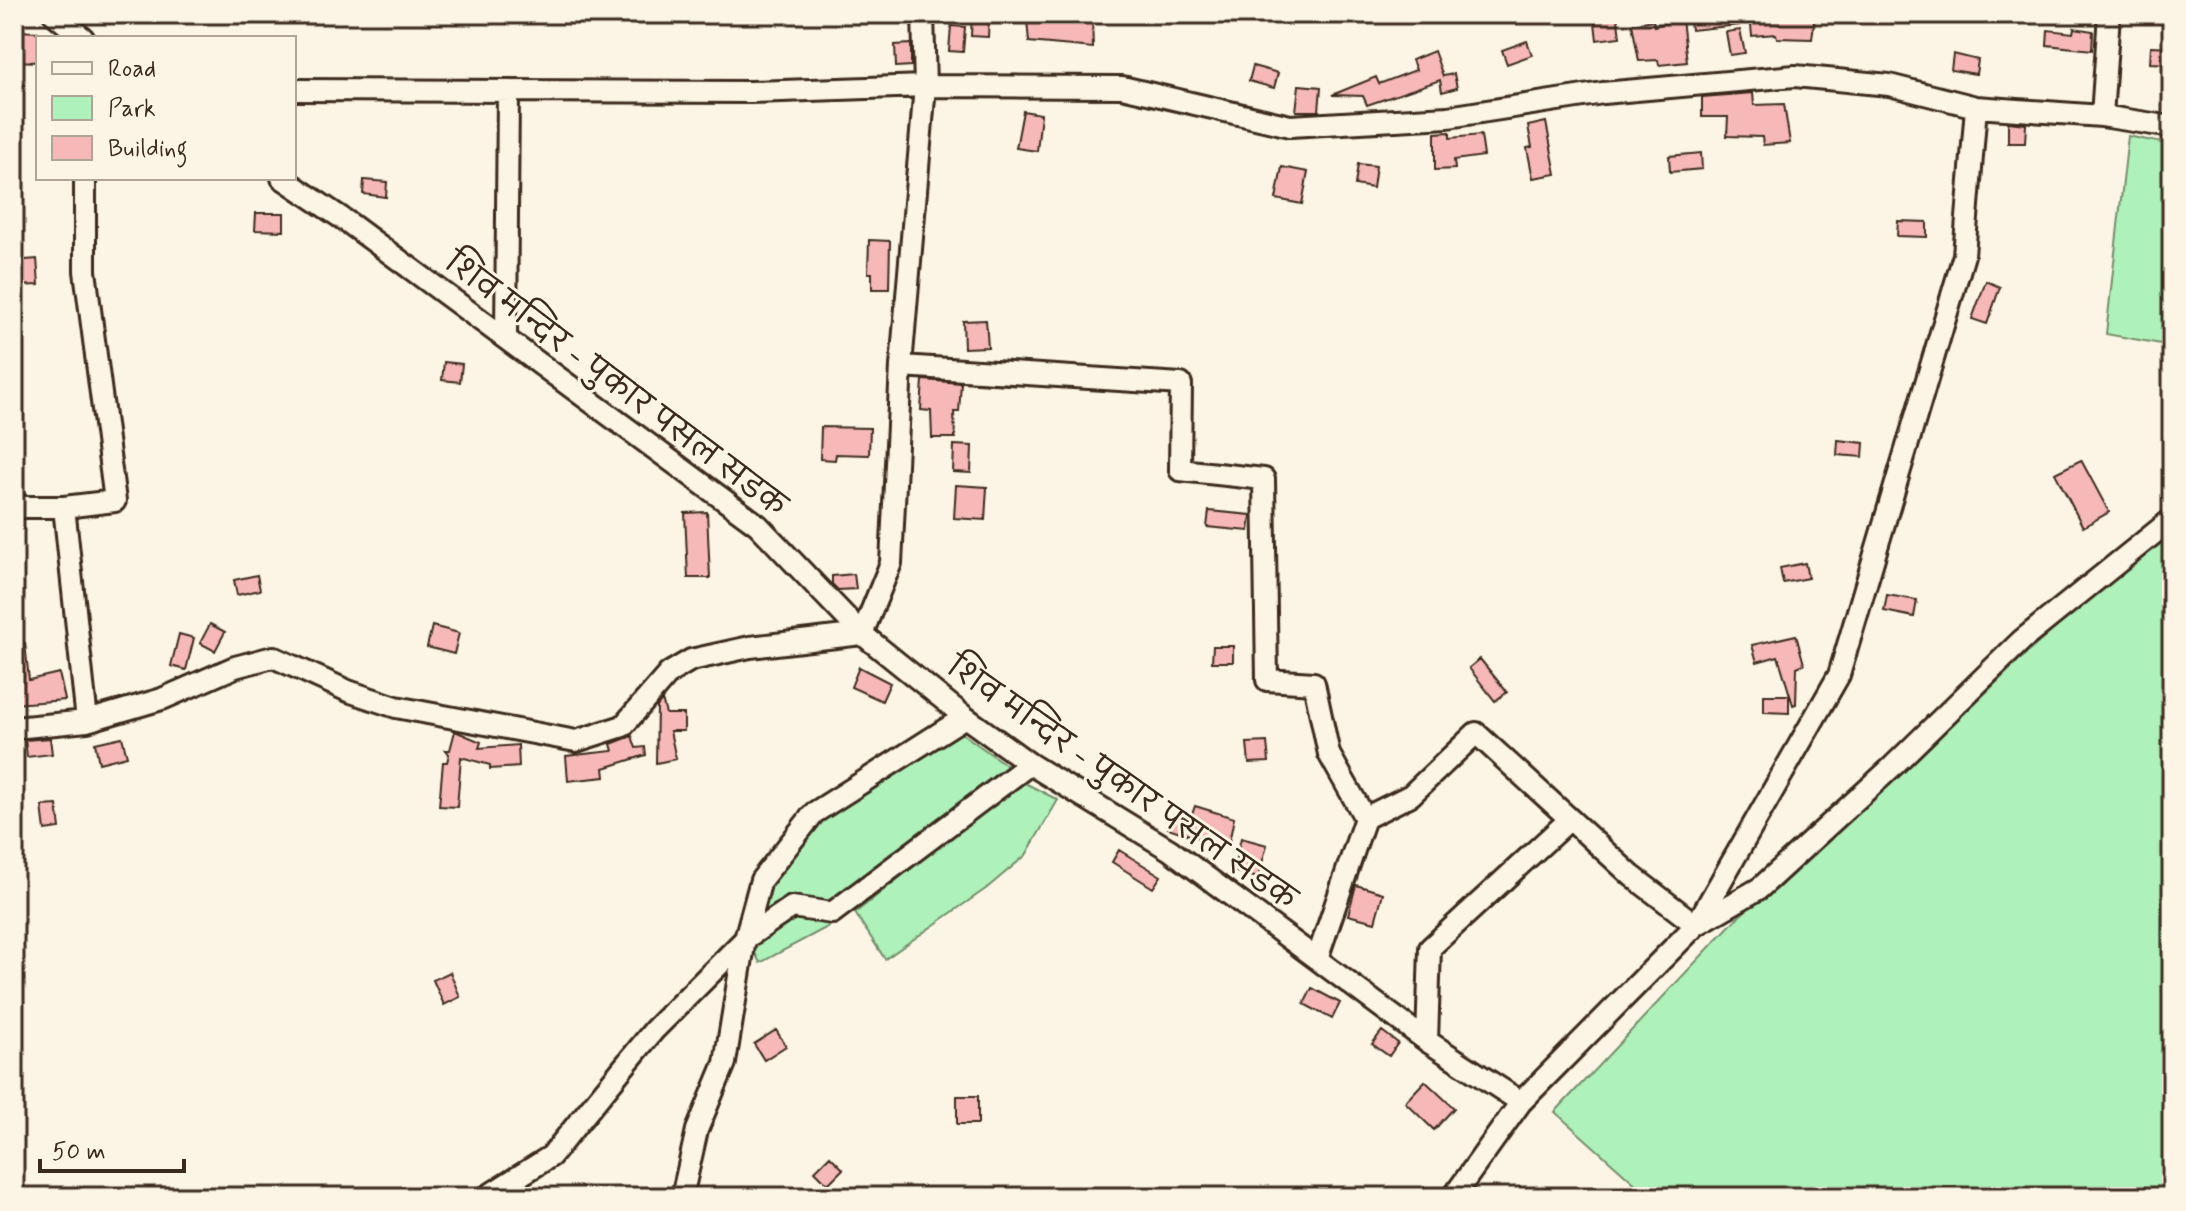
<svg xmlns="http://www.w3.org/2000/svg" width="2186" height="1211" viewBox="0 0 2186 1211" font-family="Mynerve,'Playpen Sans Deva',sans-serif">
<style>
.green{fill:#aef1ba;stroke:#748e6c;stroke-width:2}
.building{fill:#f6b9b8;stroke:#3b2a1e;stroke-width:2}
.lines{fill:none;stroke-linecap:round;stroke-linejoin:round}
.street-casing{stroke:#3b2a1e;stroke-width:26}
.street{stroke:#fcf5e5;stroke-width:20}
.labels{text-anchor:middle;dominant-baseline:central;stroke-width:6;stroke-linejoin:round;paint-order:stroke}
.street-label{font-size:30px;fill:#3b2a1e;stroke:#fcf5e5}
</style>
<rect width="100%" height="100%" fill="#fcf5e5"/>
<filter id="ink" filterUnits="userSpaceOnUse"><feTurbulence type="fractalNoise" baseFrequency=".0125" numOctaves="2"/><feDisplacementMap in="SourceGraphic" scale="16" xChannelSelector="R" yChannelSelector="G"/><feConvolveMatrix kernelMatrix="1 2 1 2 8 2 1 2 1" color-interpolation-filters="sRGB"/></filter>
<g filter="url(#ink)">
<path class="green" d="M2128 136 2172 145V346L2106 334Z
M2172 526V1197H1650L1555 1112 1736 919 1892 783 2028 652Z
M956 729 1013 770 835 904 796 896 760 920 767 885 818 822Z
M1021 781 1058 800 1026 855 987 888 885 959 855 913Z
M792 915 837 922 760 963 752 947Z"/>
<path class="building" d="M972 14H989L988 37 971 36Z
M1594 14H1617L1620 37 1597 40Z
M1689 14H1738L1739 25 1691 30Z
M1750 14H1815L1812 39 1777 38 1776 34 1752 36Z
M1048 18 1092 19 1093 48 1029 42 1027 20Z
M1682 19 1687 62 1659 65 1658 60 1639 61 1632 24 1653 20 1654 26Z
M951 26 965 27 963 52 949 51Z
M2074 28 2093 31 2092 50 2047 45 2048 30 2073 33Z
M1740 30 1745 53 1730 55 1726 32Z
M18 31 38 32V62L16 61Z
M1527 41 1532 55 1507 64 1502 50Z
M911 44V66L896 67 895 45Z
M2151 46 2172 47V64L2150 63Z
M1434 51 1443 76 1454 74 1457 88 1442 92 1440 80 1367 105 1363 96 1332 95 1376 77 1379 84 1416 70 1412 60Z
M1953 54 1978 60 1976 74 1951 70Z
M1253 66 1278 73 1274 88 1249 81Z
M1299 85 1321 87 1319 111H1296Z
M1753 93 1754 105 1784 104 1790 143 1763 145 1762 137 1727 136 1728 117H1702V97Z
M1023 111 1041 114 1037 151 1016 148Z
M1546 122 1556 174 1533 178 1527 148 1532 147 1528 126Z
M2008 122 2026 124 2025 143H2008Z
M1450 132V138L1481 135 1484 156 1454 160 1455 169 1435 170V133Z
M1701 153 1702 169 1670 172 1669 156Z
M1358 164 1376 166 1373 188 1355 185Z
M1282 167 1308 172 1302 204 1276 199Z
M364 180 387 182 386 197 363 194Z
M256 213H284V231L255 230Z
M1898 221 1927 222V237L1897 236Z
M869 240 890 241 889 289H872V273H868Z
M37 259 39 285 14 286V261Z
M1986 281 2000 287 1987 324 1972 319Z
M986 320 988 347 964 348 963 321Z
M444 362 462 364 460 382 442 380Z
M923 380 961 383 959 412H954L955 438H932L931 411 921 410Z
M821 427 870 428 869 455 836 454 835 460 820 459Z
M1838 440 1864 443 1863 457 1837 455Z
M954 445 972 446 971 473 953 472Z
M2081 460 2109 512 2083 527 2055 473Z
M956 485 987 487 985 520 954 518Z
M1209 511 1251 515 1249 531 1207 527Z
M707 512 710 578H688L685 513Z
M1805 563 1808 578 1783 583 1780 568Z
M854 574 856 589 838 590 832 584V576Z
M257 575 260 590 237 595 234 580Z
M1887 595 1917 600 1914 617 1884 611Z
M210 624 225 632 215 651 200 643Z
M432 626 459 633 454 654 427 647Z
M179 634 194 638 186 670 171 666Z
M1796 635 1804 664 1797 667 1796 704 1793 705 1778 656 1757 662 1752 645Z
M14 643H25L29 680 59 673 65 700 14 704Z
M1213 646H1233V662H1212Z
M1480 659 1507 692 1495 701 1469 668Z
M859 667 890 683 882 701 851 687Z
M1764 695H1789V713L1764 712Z
M662 700 666 714H684V731H670L676 759 656 763 657 707Z
M455 731 481 742 479 748 518 745 519 767 490 769V765L461 757 457 807 439 806 443 762H447L449 754 446 750H450Z
M632 736 636 748 645 747 646 755 604 768 605 777 568 781 566 756 613 751 611 744Z
M122 737 127 756 99 763 95 743Z
M50 738 52 754 27 757 25 740Z
M1267 742 1269 762 1249 763 1247 743Z
M57 805 60 828 45 830 42 806Z
M1195 806 1234 818 1228 848 1168 828 1174 814 1190 820Z
M1241 838 1267 845 1258 878 1233 871Z
M1119 850 1161 876 1153 888 1112 862Z
M1356 885 1383 893 1375 922 1348 915Z
M450 972 460 997 444 1005 433 980Z
M1312 988 1340 1003 1332 1019 1304 1004Z
M776 1030 786 1046 764 1060 754 1044Z
M1382 1031 1398 1043 1389 1056 1372 1044Z
M1425 1081 1454 1108 1434 1130 1405 1102Z
M957 1096H978V1124H957Z
M830 1156 843 1169 828 1184 815 1171Z"/>
<g class="lines">
<defs>
<path id="street" d="M54 14 83 38
M294 90 751 92 925 86 1122 87 1290 126 1448 117 1603 93 1795 76 1889 85 1976 107 2102 116 2172 127
M2102 116 2109 14
M282 178 349 223 758 525 862 634 965 717 1030 764 1170 850 1427 1041 1521 1102
M506 338 508 92
M901 366 1181 384 1180 470 1264 479 1267 680 1314 683 1329 754 1365 818 1317 959
M14 499 19 507H64L87 721
M64 507 115 501 85 271V178
M14 728 87 721 162 699 235 667 273 657 348 691 396 707 576 741 623 726 669 673 691 660 750 647 862 634 891 563 901 366 925 86 923 14
M1365 818 1411 795 1476 733 1632 876 1696 925 1839 675 1964 255 1976 107
M1427 1041 1430 948 1570 819
M486 1197 551 1156 654 1030 745 939 792 907 832 913 1030 764
M682 1197 697 1130 725 1063 745 939 761 880 814 813 965 717
M1453 1197 1521 1102 1696 925 1760 888 1893 766 2022 640 2172 519"/>
</defs>
<use href="#street" class="street-casing"/>
<use href="#street" class="street"/>
</g>
</g>
<g class="labels">
<g class="street-label">
<text transform="translate(615 385) rotate(37)">शिव मन्दिर - पुकार पसल सडक</text>
<text transform="translate(1121 784) rotate(35)">शिव मन्दिर - पुकार पसल सडक</text>
</g>
</g>
<rect width="2186" height="1211" fill="none" stroke="#fcf5e5" stroke-width="48"/>
<rect x="24" y="24" width="2138" height="1163" fill="none" stroke="#3b2a1e" stroke-width="3" filter="url(#ink)"/>
<rect x="36" y="36" width="260" height="144" fill="#fcf5e5" stroke="#afa495" stroke-width="2"/>
<rect x="52" y="62" width="40" height="12" fill="#fcf5e5" stroke="#afa495" stroke-width="2"/>
<text x="108" y="76" font-size="24" fill="#3b2a1e">Road</text>
<rect x="52" y="96" width="40" height="24" fill="#aef1ba" stroke="#afa495" stroke-width="2"/>
<text x="108" y="116" font-size="24" fill="#3b2a1e">Park</text>
<rect x="52" y="136" width="40" height="24" fill="#f6b9b8" stroke="#afa495" stroke-width="2"/>
<text x="108" y="156" font-size="24" fill="#3b2a1e">Building</text>
<path d="M40 1159v12h144v-12" fill="none" stroke="#3b2a1e" stroke-width="4"/>
<text x="52" y="1159" font-size="24" fill="#3b2a1e" stroke="#fcf5e5" stroke-width="6" paint-order="stroke">50 m</text>
</svg>
